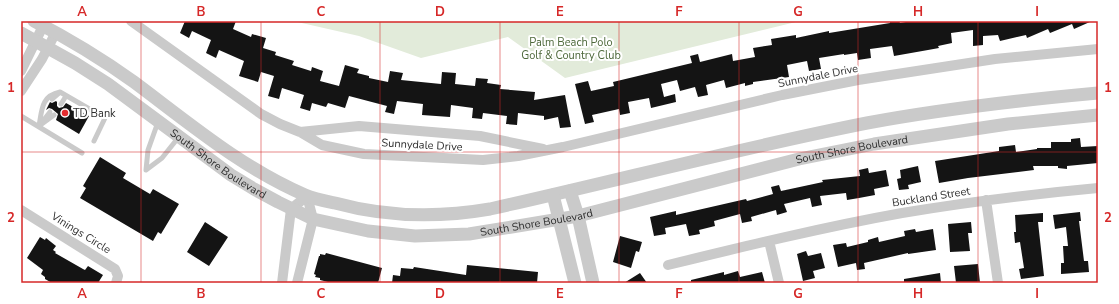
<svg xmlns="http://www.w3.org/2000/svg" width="1119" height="304" viewBox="0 0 1119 304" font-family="'Nunito Sans',sans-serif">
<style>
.green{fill:#e2ebda}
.building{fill:#141414}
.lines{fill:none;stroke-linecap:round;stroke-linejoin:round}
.service{stroke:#cacaca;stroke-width:5}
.minor{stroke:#cacaca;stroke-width:10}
.tertiary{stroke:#cacaca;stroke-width:13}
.grid{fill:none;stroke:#d62828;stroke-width:1;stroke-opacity:0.55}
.poi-dot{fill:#e62c2f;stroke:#fff;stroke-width:1.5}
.labels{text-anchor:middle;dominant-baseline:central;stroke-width:4;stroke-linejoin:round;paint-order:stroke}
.park-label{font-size:11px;fill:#4d683a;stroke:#fff}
.street-label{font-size:11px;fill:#2d2d2d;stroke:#fff}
.poi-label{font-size:11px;fill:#2d2d2d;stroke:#fff;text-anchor:start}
.neatline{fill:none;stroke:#d62828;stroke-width:1.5}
.grid-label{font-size:13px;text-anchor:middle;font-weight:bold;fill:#d62828}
</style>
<rect width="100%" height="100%" fill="#fff"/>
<path class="green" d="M293 21H800L565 78 508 37 421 58 359 36Z"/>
<path class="building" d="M185 21H236L233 29 251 37 252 34 266 38 263 48 276 52 275 55 294 61 292 65 311 71 312 67 323 71 320 81 339 86 345 65 359 69 357 73 369 76V78L388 82 390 71 403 73 401 80 441 84 442 72 456 73 455 84 475 86 476 78 488 79 487 83 501 85 500 89 535 92 534 100 565 95 571 127 560 128 558 117 544 120V116L518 113 517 125 506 124 507 116 483 113 482 119 472 118 473 108 451 105 450 117 422 115 423 104 397 101 394 114 385 112 387 106 349 96 345 108 328 103 326 107 312 103 310 111 300 108 304 95 282 88 279 99 268 96 274 76 261 72 258 82 239 76 244 61 219 50 216 58 206 53 211 40 192 31 189 38 180 33Z
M890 21H899L900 23 912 21H1092L1074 29 1072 24 1050 33 1048 29 1027 38 1026 35 1000 41 998 35 983 36V45L973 46V30L951 33 952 43 938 46 939 48 928 50 894 56 892 46 870 49 871 58 858 60 857 53 844 55V54L819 58 821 69 809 71 807 61 787 65 789 77 753 82V84L745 86V83L726 88 724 80 706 85 708 95 698 97 695 87 680 91 677 80 661 84 664 97 675 94 676 102 651 108 649 98 628 102 630 113 620 115 619 109 592 115 594 122 585 124 575 84 588 81 591 91 614 86 613 82 692 63 690 56 698 54 700 62 732 54 733 61 755 57 753 48 772 45 771 39 796 35V38L829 31V33L890 23Z
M56 101 57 102V106L59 108 63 107 66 103 89 116 79 134 56 120 58 114 52 109 49 108 46 110 50 102 52 103Z
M1080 138 1081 147 1098 146V163L1067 166V169L1058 168V166H1033L1034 170 968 178 939 183 935 161 999 151V147L1015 145 1016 152 1037 149V148H1051V142H1071V139Z
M100 157 126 173 123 178 150 194 153 189 179 204 161 234 158 232 153 241 80 198 86 188 83 186Z
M918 166 921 182 908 185 909 189 899 190 897 179 901 178 900 170Z
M868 168 869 173 886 170 889 186 874 189 875 195 859 198 847 200 846 193 820 196 822 205 812 207 810 198 784 204 787 212 777 215 776 210 751 217 752 221 742 223 740 214 714 221 715 226 699 230 700 234 689 236 686 224 665 228 666 234 654 236 650 217 676 211V215L746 199 747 201 773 194 771 187 779 185 781 191 823 182 822 180 860 176 859 170Z
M1080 212 1081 221H1079L1084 261H1088L1089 272 1061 274V263H1064L1063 246H1068L1066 227 1055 229 1053 215Z
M1043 213V222H1038L1044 276 1021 279 1019 269 1024 268 1020 242 1015 243 1014 232H1016L1015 215Z
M205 222 228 237 209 266 187 252Z
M971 222 972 233H968L970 251 950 252 948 224Z
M915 229 916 232 933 229 936 250 908 254V253L864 263 865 269 857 270 856 263 838 267 833 245 846 243 847 247 868 242V240L878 237 879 242 905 236 904 231Z
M620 236 642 242 639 252 636 251 631 268 613 262Z
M40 237 45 240 46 238 56 246 53 250 56 252 55 253 83 269 85 270 88 266 103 275 98 283H52L45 279V277L41 274 43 270 27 258Z
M806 251 808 256 821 253 825 268 813 271 815 278 803 281 797 254Z
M326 253 382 268 378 283H332L320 280V278L315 277 316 275 314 274 319 256H320V254L325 255Z
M978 264 980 283H956L954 266Z
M467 265 538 272 537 283H392L393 275 400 276 401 268 413 269 414 267 466 275Z
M738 271 740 277 762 272 765 283H691V280L724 272V275Z
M640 273 647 283H624Z
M940 273 941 283H904V279Z"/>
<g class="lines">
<path class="service" d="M52 99 59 93
M61 104 66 96
M21 116 82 153
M43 121 50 112
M158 122 148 150 146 170 162 158 178 138
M39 126C42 110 41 96 60 92L105 118 94 141
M39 126 54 115"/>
<path class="minor" d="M131 21 261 114 280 124 300 132 322 145 364 154 483 160 518 156 563 147 782 95 858 80 995 59 1098 49
M21 71 43 26
M21 91 42 59 56 32
M300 132 359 126 480 136 543 149
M986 200 998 283
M21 210 115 269 118 276 116 283
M769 241 779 283
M668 265C746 246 824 227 902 213 967 202 1033 194 1098 188
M282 283 291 209 307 196 313 219 297 283"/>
<g class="tertiary">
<path d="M34 21C69 39 102 59 134 82 189 123 242 168 305 195 314 199 325 201 335 203 386 217 438 218 490 209 616 181 740 148 867 123 943 109 1021 100 1098 93"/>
<path id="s1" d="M21 33 75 63 108 84 231 175 254 189 278 202 313 219 368 231 415 236 469 234 578 216 799 159 874 144 1008 124 1098 115"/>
<path d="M570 191 578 216 593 283"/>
<path d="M553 195 575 283"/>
</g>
</g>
<path class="grid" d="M141 21V283M261 21V283M380 21V283M500 21V283M619 21V283M739 21V283M858 21V283M978 21V283M21 152H1098"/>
<circle class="poi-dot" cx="65" cy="113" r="4"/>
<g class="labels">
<g class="park-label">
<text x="571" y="42">Palm Beach Polo<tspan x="571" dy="13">Golf &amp; Country Club</tspan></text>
</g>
<g class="street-label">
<text transform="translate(818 76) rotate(-11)">Sunnydale Drive</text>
<text transform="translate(422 145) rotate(3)">Sunnydale Drive</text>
<text stroke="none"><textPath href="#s1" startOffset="897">South Shore Boulevard</textPath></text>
<text stroke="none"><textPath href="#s1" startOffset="237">South Shore Boulevard</textPath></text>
<text transform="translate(931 197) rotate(-9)">Buckland Street</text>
<text stroke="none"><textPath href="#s1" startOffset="573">South Shore Boulevard</textPath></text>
<text transform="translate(81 233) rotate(32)">Vinings Circle</text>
</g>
<g class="poi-label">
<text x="73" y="113">TD Bank</text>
</g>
</g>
<rect width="1119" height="304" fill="none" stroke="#ffffff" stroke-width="44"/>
<rect x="22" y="22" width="1075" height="260" class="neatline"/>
<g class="grid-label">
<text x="82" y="16">A</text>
<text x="201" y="16">B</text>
<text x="321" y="16">C</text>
<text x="440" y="16">D</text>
<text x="560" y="16">E</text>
<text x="679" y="16">F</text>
<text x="798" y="16">G</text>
<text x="918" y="16">H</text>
<text x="1037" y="16">I</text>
<text x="11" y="92">1</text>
<text x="1108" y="92">1</text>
<text x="11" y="222">2</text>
<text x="1108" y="222">2</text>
<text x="82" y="298">A</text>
<text x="201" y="298">B</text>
<text x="321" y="298">C</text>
<text x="440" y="298">D</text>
<text x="560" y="298">E</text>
<text x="679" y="298">F</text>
<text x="798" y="298">G</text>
<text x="918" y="298">H</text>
<text x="1037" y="298">I</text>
</g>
</svg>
